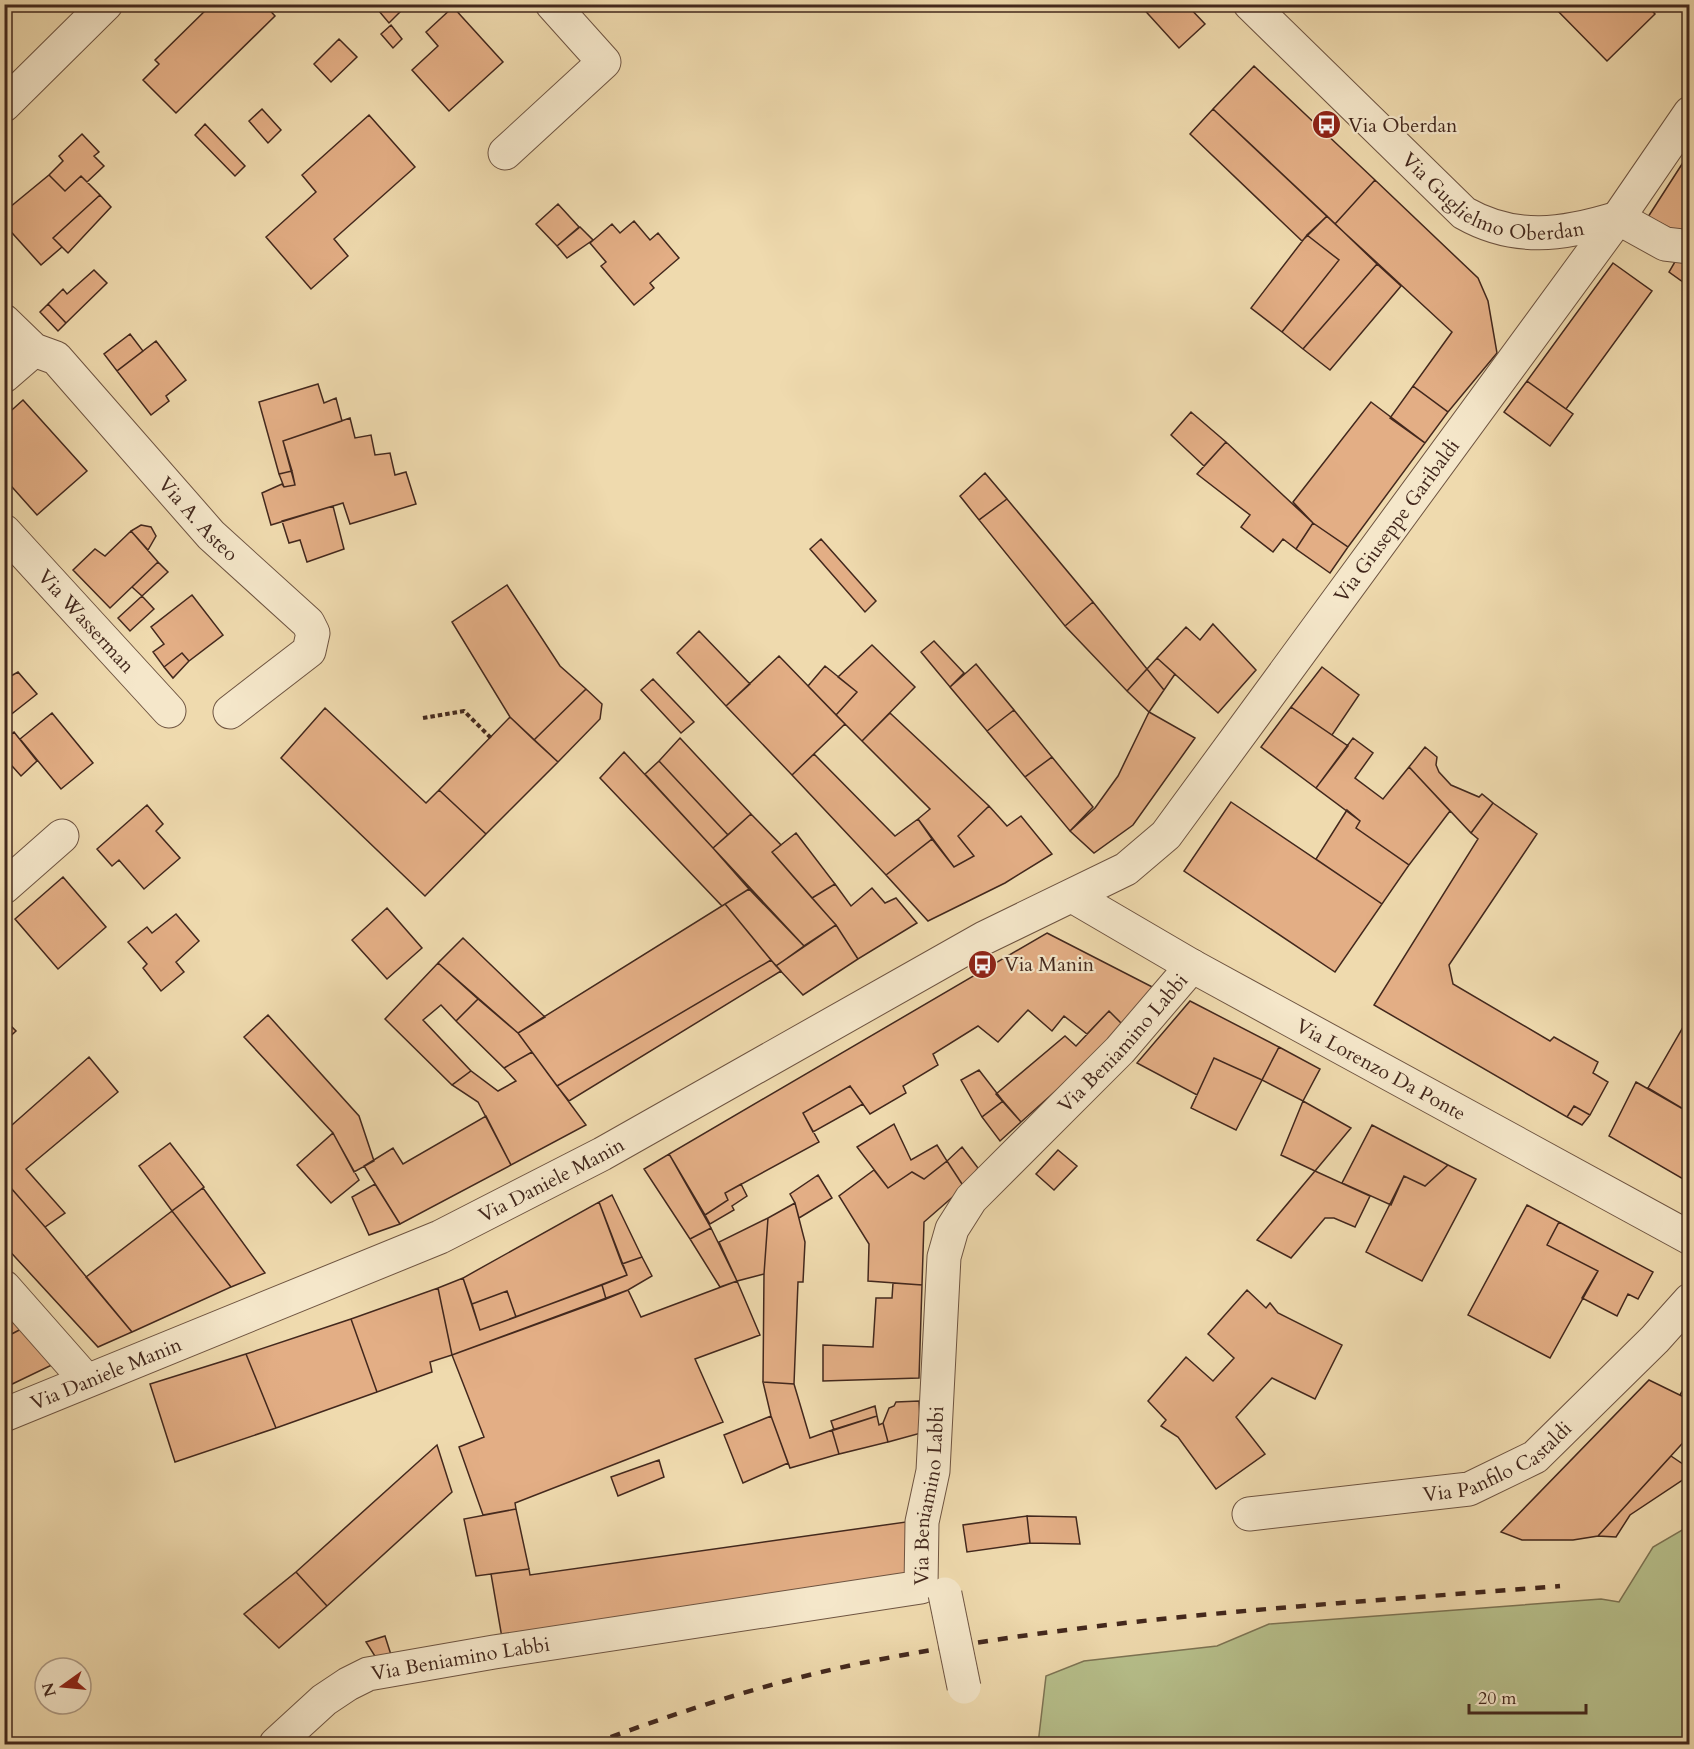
<svg xmlns="http://www.w3.org/2000/svg" width="1694" height="1749" viewBox="0 0 1694 1749" font-family="Cardo,serif">
<style>
.green{fill:#b7c08c;stroke:#7d7454;stroke-width:1.5}
.building{fill:#e3ae85;stroke:#43281d;stroke-width:1.5}
.lines{fill:none;stroke-linecap:round;stroke-linejoin:round}
.pedestrian-casing{stroke:#6e5441;stroke-width:35}
.minor-casing{stroke:#6e5441;stroke-width:35}
.tertiary-casing{stroke:#6e5441;stroke-width:35}
.path{stroke:#43281d;stroke-width:4;stroke-dasharray:4.5 3;stroke-linecap:butt}
.pedestrian{stroke:#f5e7ca;stroke-width:33}
.minor{stroke:#f5e7ca;stroke-width:33}
.tertiary{stroke:#f5e7ca;stroke-width:33}
.rail{stroke:#43281d;stroke-width:4.5;stroke-dasharray:10 10;stroke-linecap:butt}
.minor-bridge-casing{stroke:#6e5441;stroke-width:35;stroke-linecap:butt}
.minor-bridge{stroke:#f5e7ca;stroke-width:33}
.labels{text-anchor:middle;dominant-baseline:central;stroke-width:4.5;stroke-linejoin:round;paint-order:stroke}
.poi-label{font-size:20px;fill:#43281d;stroke:#f5e7ca;text-anchor:start}
.street-label{font-size:20px;fill:#43281d;stroke:#f5e7ca}
</style>
<rect width="100%" height="100%" fill="#efdaae"/>
<filter id="stains"><feTurbulence type="fractalNoise" baseFrequency=".00333" numOctaves="4"/><feColorMatrix values="0 0 0 0 .2 0 0 0 0 .09 0 0 0 0 .02 0 0 0 .5 -.17"/></filter>
<radialGradient id="worn" r=".72"><stop offset=".6" stop-color="#630" stop-opacity="0"/><stop offset="1" stop-color="#630" stop-opacity=".3"/></radialGradient>
<path class="green" d="M1689 1526V1744H1038L1046 1676 1084 1661 1217 1646 1269 1624 1601 1599 1619 1602 1653 1547Z"/>
<path class="building" d="M212 4H264L275 16 176 113 143 80 159 64 155 60Z
M373 4H408L389 23Z
M1139 4H1186L1205 24 1179 48Z
M1551 4H1646L1655 14 1607 61Z
M453 7 503 62 449 111 412 70 438 46 426 32Z
M391 25 402 39 393 48 381 34Z
M339 39 357 57 331 82 314 64Z
M1254 66 1375 180 1335 224 1213 109Z
M262 109 281 130 268 143 249 121Z
M1213 109 1327 216 1302 241 1190 134Z
M369 115 415 167 334 239 348 256 311 289 266 237 316 192 302 175Z
M205 124 245 166 235 176 195 135Z
M82 134 99 152 94 156 104 166 87 182 81 176 65 191 49 175 63 161 59 156Z
M1684 161 1690 163V235H1684L1648 217Z
M49 175 65 191 81 176 100 195 53 238 62 247 41 265 4 224V212Z
M1375 180 1478 278 1488 301 1497 353 1448 412 1413 386 1452 332 1335 224Z
M100 195 111 207 68 253 53 238Z
M558 204 579 227 557 246 536 224Z
M1327 216 1377 264 1303 349 1282 332 1339 260 1307 235Z
M634 221 650 240 658 233 679 258 650 283 654 288 634 305 601 266 606 262 590 243 612 224 620 233Z
M580 227 593 240 567 258 557 246Z
M1307 235 1339 260 1282 332 1251 308Z
M1690 259V287L1669 272 1676 260Z
M1613 263 1652 291 1566 409 1527 381Z
M1377 264 1401 286 1330 370 1303 349Z
M94 270 107 283 66 323 48 304 63 289 67 294Z
M48 304 66 323 58 331 40 312Z
M130 334 143 351 117 371 104 354Z
M156 341 186 380 166 396 169 401 151 415 117 371Z
M1527 381 1573 414 1550 446 1504 412Z
M318 384 324 403 336 398 342 421 283 441 292 471 279 474 259 402Z
M1413 386 1448 412 1425 443 1390 418Z
M23 400 87 471 37 515 4 478V417Z
M1371 402 1425 443 1348 547 1313 523 1293 502Z
M1191 412 1226 442 1204 466 1171 435Z
M350 418 355 438 371 435 375 455 390 453 395 475 406 472 416 504 350 524 343 503 271 525 262 493 282 484 284 487 295 485 283 441Z
M1226 442 1313 523 1296 549 1283 539 1273 552 1241 527 1250 515 1197 474Z
M292 471 295 485 284 487 279 474Z
M985 473 1007 499 979 520 960 496Z
M1007 499 1093 602 1065 626 979 520Z
M333 506 344 549 307 562 300 540 289 543 282 521Z
M1313 523 1348 547 1330 573 1296 549Z
M141 525 151 527 156 536 148 550 131 531Z
M131 531 158 562 110 608 73 570 95 549 105 556Z
M821 539 876 601 865 612 810 549Z
M158 562 168 572 142 596 132 587Z
M507 585 560 666 586 689 534 740 510 717 452 622Z
M192 595 223 635 189 661 182 653 164 667 153 652 164 644 151 627Z
M142 596 154 609 130 631 118 618Z
M1093 602 1147 669 1127 691 1065 626Z
M1213 624 1256 670 1218 713 1157 658 1186 627 1200 640Z
M699 631 750 684 726 706 677 653Z
M934 641 964 673 950 687 921 652Z
M872 645 915 687 862 741 836 715 857 692 838 677Z
M182 653 189 661 173 678 164 667Z
M779 656 845 724 792 775 726 706Z
M1157 658 1175 674 1164 690 1147 669Z
M976 664 1014 710 987 731 950 687Z
M825 666 857 692 836 715 808 686Z
M1322 667 1359 695 1332 735 1291 707Z
M4 668 11 676 18 672 37 694 4 720Z
M1147 669 1164 690 1149 712 1127 691Z
M653 679 694 722 681 733 641 690Z
M586 689 602 704 600 719 558 762 534 740Z
M1291 707 1348 746 1316 788 1261 747Z
M325 708 426 803 439 790 486 834 425 896 281 758Z
M1014 710 1052 757 1025 777 987 731Z
M1149 712 1195 738 1133 825 1094 853 1070 831 1095 808 1118 776Z
M52 713 93 763 61 789 20 739Z
M890 713 989 806 958 836 974 856 954 867 918 819 930 809 862 741Z
M510 717 558 762 486 834 439 790Z
M14 732 37 761 21 776 4 757V740Z
M680 738 751 814 728 835 659 761Z
M1353 738 1373 753 1355 778 1383 799 1409 767 1450 811 1409 865 1356 828 1360 821 1316 788Z
M1425 747 1437 757 1436 765 1439 772 1451 785 1479 797 1482 794 1493 803 1471 833 1409 767Z
M624 752 713 848 749 889 722 906 600 778Z
M814 754 895 836 918 819 932 839 886 875 792 775Z
M1052 757 1093 807 1070 831 1025 777Z
M659 761 728 835 713 848 645 774Z
M1231 802 1382 904 1335 972 1184 871Z
M1493 803 1537 834 1449 965 1453 984 1550 1041 1554 1037 1598 1062 1593 1073 1608 1082 1590 1115 1574 1106 1567 1117 1374 1005 1478 839 1471 833Z
M147 805 163 824 156 831 180 858 144 889 119 860 112 866 97 849Z
M989 806 1007 826 1021 816 1052 854 1005 883 928 921 886 875 932 839 954 867 974 856 958 836Z
M1347 810 1360 821 1356 828 1409 865 1382 904 1316 859Z
M751 814 781 845 772 852 836 925 804 946 713 848Z
M796 833 835 884 812 898 772 852Z
M63 877 106 927 58 969 15 919Z
M835 884 851 906 872 888 885 903 896 898 917 923 858 959 836 925 812 898Z
M749 889 804 946 776 966 725 904Z
M725 904 771 960 557 1086 518 1033Z
M387 908 422 948 387 979 352 940Z
M176 914 199 941 176 962 184 972 161 991 143 968 147 964 128 942 147 927 152 933Z
M836 925 858 959 803 995 776 966Z
M1047 933 1164 993 1126 1028 1109 1011 1087 1034 1064 1016 1052 1031 1028 1010 998 1042 978 1026 933 1054 938 1065 903 1086 906 1093 870 1114 850 1086 803 1113 819 1142 725 1193 728 1200 705 1215 669 1154Z
M463 938 545 1017 518 1033 438 963Z
M771 960 781 971 569 1101 557 1086Z
M438 963 478 999 456 1021 441 1005 423 1020 471 1071 452 1085 385 1019Z
M478 999 518 1033 532 1052 504 1068 456 1021Z
M1190 1001 1279 1047 1262 1080 1214 1058 1197 1095 1137 1063Z
M1109 1011 1126 1028 1021 1122 996 1094 1065 1036 1076 1046Z
M268 1015 359 1116 374 1161 354 1172 333 1133 244 1037Z
M1690 1015V1113L1648 1088Z
M4 1019 16 1031 4 1042Z
M1279 1047 1320 1069 1303 1101 1262 1080Z
M532 1052 586 1125 511 1165 478 1102 452 1085 471 1071 498 1091 516 1081 504 1068Z
M89 1057 118 1092 26 1169 65 1213 45 1227 4 1180V1132Z
M1214 1058 1262 1080 1236 1130 1191 1108Z
M979 1070 1003 1101 982 1117 961 1080Z
M1636 1082 1690 1113V1183L1609 1136Z
M850 1086 863 1104 813 1132 803 1113Z
M1003 1101 1021 1122 1000 1141 982 1117Z
M1303 1101 1351 1128 1315 1171 1281 1155Z
M1574 1106 1590 1115 1582 1125 1567 1117Z
M486 1116 511 1165 400 1224 364 1166 393 1148 403 1164Z
M894 1124 911 1160 937 1145 947 1161 924 1179 912 1172 888 1188 857 1147Z
M1372 1125 1448 1165 1425 1186 1404 1176 1391 1205 1342 1183Z
M333 1133 359 1180 331 1203 297 1165Z
M170 1143 204 1187 172 1211 139 1166Z
M962 1147 978 1168 964 1187 947 1161Z
M1058 1150 1077 1166 1054 1190 1036 1174Z
M669 1154 711 1228 690 1239 644 1169Z
M947 1161 964 1187 924 1222 922 1285 868 1281 869 1244 839 1196 874 1170 888 1188 912 1172 924 1179Z
M1448 1165 1476 1179 1422 1281 1366 1252 1404 1176 1425 1186Z
M1315 1171 1370 1196 1355 1227 1334 1218H1325L1291 1258 1257 1240Z
M818 1175 832 1198 799 1218 795 1203 790 1194Z
M4 1180 45 1227 132 1332 98 1347 4 1245Z
M375 1184 400 1224 369 1235 352 1197Z
M741 1184 747 1196 732 1206 734 1210 710 1224 705 1215 728 1200 725 1193Z
M203 1188 265 1273 231 1287 172 1211Z
M612 1195 642 1257 622 1264 599 1202Z
M599 1202 627 1275 516 1317 507 1291 472 1304 463 1278Z
M795 1203 805 1242 803 1282H798L794 1384 763 1382 764 1274 768 1218Z
M1527 1205 1559 1222 1547 1245 1598 1271 1550 1358 1468 1315Z
M172 1211 231 1287 132 1332 86 1277Z
M768 1218 764 1274 737 1281 719 1242Z
M1559 1222 1653 1272 1638 1299 1628 1294 1617 1316 1582 1298 1598 1271 1547 1245Z
M711 1228 737 1281 720 1287 690 1239Z
M642 1257 652 1276 628 1290 606 1299 602 1285 627 1275 622 1264Z
M463 1278 480 1330 602 1285 606 1299 452 1355 438 1288Z
M737 1281 760 1335 695 1359 723 1422 515 1503 516 1509 483 1515 459 1447 484 1437 452 1355 628 1290 641 1317Z
M893 1283 922 1285 919 1378 823 1381V1345L873 1347 876 1298H892Z
M438 1288 452 1355 430 1362 432 1372 377 1392 351 1319Z
M1247 1290 1266 1308 1270 1303 1278 1313 1342 1345 1315 1399 1272 1378 1236 1417 1265 1454 1216 1489 1178 1437 1161 1426 1166 1420 1148 1401 1186 1357 1213 1381 1234 1358 1208 1334Z
M507 1291 516 1317 480 1330 472 1304Z
M11 1312 25 1327 4 1338V1316Z
M351 1319 377 1392 276 1428 246 1354Z
M25 1327 56 1363 4 1388V1338Z
M246 1354 276 1428 175 1462 150 1384Z
M1690 1378V1400L1680 1395Z
M1649 1380 1690 1400V1435L1598 1536 1573 1540H1522L1501 1532Z
M763 1382 794 1384 810 1438 832 1430 839 1454 790 1468 771 1416Z
M919 1401 921 1433 888 1442 883 1423 889 1408 894 1406 896 1402Z
M875 1406 877 1416 834 1430 831 1421Z
M771 1416 788 1463 743 1483 724 1435Z
M877 1416 879 1425 883 1423 888 1442 839 1454 832 1430Z
M437 1445 452 1492 327 1606 296 1572Z
M1671 1456 1690 1469V1475L1630 1515 1616 1537 1598 1536Z
M659 1460 664 1477 618 1496 611 1477Z
M516 1509 529 1569 476 1576 464 1519Z
M1027 1516 1076 1517 1080 1544 1030 1543Z
M1027 1516 1030 1543 967 1552 963 1525Z
M913 1521 915 1580 502 1638 491 1574 529 1569 530 1575Z
M296 1572 327 1606 279 1648 244 1614Z
M385 1636 392 1658 378 1661 366 1642Z"/>
<g class="lines">
<defs>
<path id="pedestrian" d="M1618 218 1665 244 1690 247"/>
<g id="minor">
<path id="s1" d="M1250 4 1464 213C1515 242 1563 235 1618 218"/>
<path d="M4 105 106 4"/>
<path d="M505 153 604 62 552 4"/>
<path id="s2" d="M4 321 34 350 56 358 211 535 308 623 313 633 309 651 230 712"/>
<path d="M4 376 34 350"/>
<path id="s3" d="M4 531 169 711"/>
<path d="M4 887 62 836"/>
<path id="s4" d="M1074 897 1192 966 1690 1238"/>
<path d="M4 1287 86 1380"/>
<path id="s5" d="M1249 1514 1469 1489 1535 1457 1655 1339 1690 1300"/>
<path id="s6" d="M276 1744 324 1700 348 1684 368 1674 494 1652 921 1587 922 1522 933 1471 944 1257 952 1229 971 1199 1120 1050 1192 966"/>
</g>
<g id="tertiary">
<path id="s7" d="M4 1415 440 1237 602 1154 984 938 1126 869 1166 835 1618 218 1690 113"/>
</g>
</defs>
<use href="#pedestrian" class="pedestrian-casing"/>
<use href="#minor" class="minor-casing"/>
<use href="#tertiary" class="tertiary-casing"/>
<path class="path" d="M423 718 464 711 491 738"/>
<use href="#pedestrian" class="pedestrian"/>
<use href="#minor" class="minor"/>
<use href="#tertiary" class="tertiary"/>
<path class="rail" d="M592 1744C678 1712 767 1683 857 1664 1088 1617 1325 1605 1560 1586"/>
<defs>
<path id="minor-bridge" d="M945 1594 964 1687"/>
</defs>
<use href="#minor-bridge" class="minor-bridge-casing"/>
<use href="#minor-bridge" class="minor-bridge"/>
</g>
<defs>
<symbol id="bus-disc" viewBox="-11 -11 22 22"><circle r="9.5" fill="#8f2418" stroke="#f5e7ca"/><path d="M-5-6H5V4H4V6H2V4H-2V6H-4V4H-5ZM-3.5-4V0h7V-4ZM-3.5 1.2v1.5H-2V1.2ZM2 1.2v1.5H3.5V1.2Z" fill="#fff"/></symbol>
</defs>
<g fill-rule="evenodd">
<use href="#bus-disc" x="1310" y="108" width="33" height="33"/>
<use href="#bus-disc" x="966" y="948" width="33" height="33"/>
</g>
<g class="labels">
<g class="poi-label">
<text x="1348" y="125">Via Oberdan</text>
<text x="1004" y="964">Via Manin</text>
</g>
<g class="street-label">
<text stroke="none"><textPath href="#s1" startOffset="320">Via Guglielmo Oberdan</textPath></text>
<text stroke="none"><textPath href="#s2" startOffset="280">Via A. Asteo</textPath></text>
<text stroke="none"><textPath href="#s7" startOffset="1692">Via Giuseppe Garibaldi</textPath></text>
<text stroke="none"><textPath href="#s3" startOffset="122">Via Wasserman</textPath></text>
<text stroke="none"><textPath href="#s6" startOffset="1290">Via Beniamino Labbi</textPath></text>
<text stroke="none"><textPath href="#s4" startOffset="352">Via Lorenzo Da Ponte</textPath></text>
<text stroke="none"><textPath href="#s7" startOffset="596">Via Daniele Manin</textPath></text>
<text stroke="none"><textPath href="#s7" startOffset="110">Via Daniele Manin</textPath></text>
<text stroke="none"><textPath href="#s5" startOffset="258">Via Panfilo Castaldi</textPath></text>
<text stroke="none"><textPath href="#s6" startOffset="768">Via Beniamino Labbi</textPath></text>
<text stroke="none"><textPath href="#s6" startOffset="210">Via Beniamino Labbi</textPath></text>
</g>
</g>
<rect width="1694" height="1749" fill="none" stroke="#efdaae" stroke-width="24"/>
<rect x="6" y="6" width="1682" height="1737" fill="none" stroke="#43281d" stroke-width="3"/>
<rect x="12" y="12" width="1670" height="1725" fill="none" stroke="#43281d" stroke-width="1.5"/>
<g transform="translate(63 1686) rotate(255)"><circle r="28" fill="#f5e7ca" stroke="#ae9b85" stroke-width="1.5"/>
<path d="M0-4.5L10 22L0 15L-10 22Z" fill="#8f2418"/>
<text y="-9" font-size="16" font-weight="bold" text-anchor="middle" fill="#43281d">N</text>
</g>
<path d="M1469 1704v9h117v-9" fill="none" stroke="#43281d" stroke-width="3"/>
<text x="1478" y="1704" font-size="18" fill="#43281d" stroke="#f5e7ca" stroke-width="4.5" paint-order="stroke">20 m</text>
<rect width="100%" height="100%" filter="url(#stains)"/>
<rect width="100%" height="100%" fill="url(#worn)"/>
</svg>
